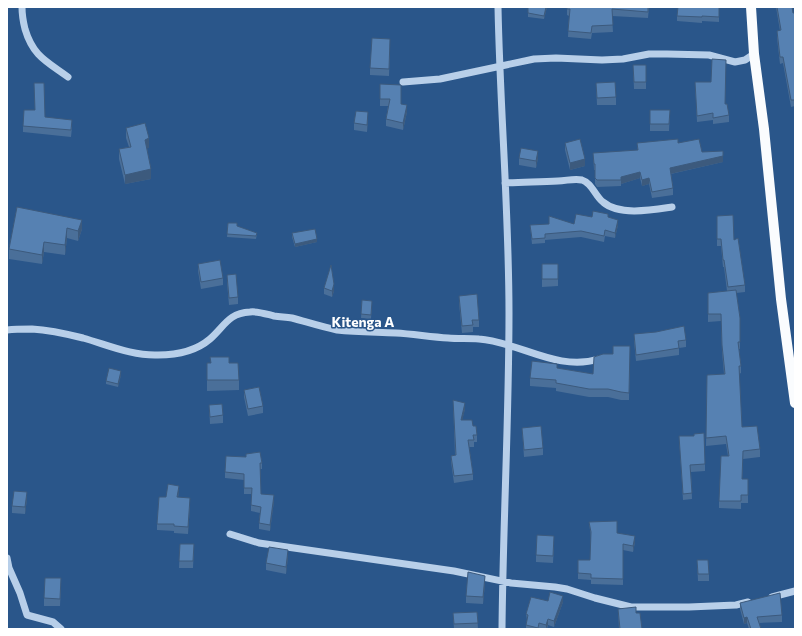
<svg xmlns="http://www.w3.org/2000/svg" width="802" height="636" viewBox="0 0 802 636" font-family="Commissioner,sans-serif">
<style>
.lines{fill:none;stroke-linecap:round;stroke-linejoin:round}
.minor{stroke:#b8cfe9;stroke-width:7}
.major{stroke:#fafcfe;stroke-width:10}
.wall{fill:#4a6f99}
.shaded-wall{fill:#3c5a7d}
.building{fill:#5681b2;stroke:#3c5a7d}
.labels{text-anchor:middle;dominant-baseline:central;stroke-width:3;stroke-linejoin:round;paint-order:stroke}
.quarter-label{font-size:14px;font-weight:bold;fill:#fff;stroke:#2a568a}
</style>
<rect width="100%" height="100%" fill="#2a568a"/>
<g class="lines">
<path class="minor" d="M22 7C22 15 23 21 25 29 33 56 46 61 68 77
M498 7C500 109 509 211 509 313 509 418 503 524 502 629
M403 82 440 79 534 59 556 58 602 60 623 59 649 54H667L709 55 735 62 745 60 754 54
M505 183C523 182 540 182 558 181 566 181 574 178 582 180 592 183 595 196 603 202 619 216 652 210 672 207
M7 330C15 329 24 329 32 329 49 330 67 334 83 338 108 345 132 356 158 355 177 355 196 351 210 339 224 327 228 313 250 312 258 311 266 314 274 316 280 317 286 317 292 318 307 322 322 327 337 330 357 332 376 332 396 333 413 334 431 337 448 338 458 339 469 338 479 339 520 342 557 372 599 359
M230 534 259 543 454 571 511 583 555 587 567 589 595 598 631 607H689L736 605 748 602
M7 558 9 568 20 593 27 615 53 622 61 629
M772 597 795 591"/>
<path class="major" d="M751 7 754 54 764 129 781 299 795 403"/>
</g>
<path class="wall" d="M528 7H547L544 19 528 17Z
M567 7H649L648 18 612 16 613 32 592 33 591 39 568 37 569 16 567 15Z
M719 7V22L702 21V23L677 21V16Z
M776 7H792L793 13H795V106L791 107 783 63 780 64 777 38V31H780Z
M390 46 389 76 370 75V68Z
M633 65H646V89H634Z
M695 82 725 104 729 115V122L713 124V120L697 122Z
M596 83 616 97V105H597Z
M380 84 401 104 407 112 403 130 386 126V119L388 106H380Z
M650 110H670L669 131H650Z
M368 119 367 132 354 130V123Z
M23 126 72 127 71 137 23 132Z
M126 128 149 148H147L151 179 125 184 119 159V149L129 147 126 138Z
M565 143 585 166 570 170 565 150Z
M637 143H678L702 152 723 162 671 174 673 188V195L652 198 649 184 642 186 640 178 621 184V186L597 187 595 184V170H594L593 153 638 151Z
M519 158H538L536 168 519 165Z
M17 207 82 229 78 241 67 238 65 255 44 252 42 264 9 259V249Z
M592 217 618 225 615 238 605 236 604 242 581 237 545 240V243L532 244 530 225 574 224Z
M228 223 257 233 256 239 227 237Z
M717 223 734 240 745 285V292L736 293 740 318V349H739L741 366V373L739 374 742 427 760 449V457L743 459 742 479 748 487V503H741V509L719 508V501L728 456 726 444 706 446 707 375 724 374 722 352 721 321 708 322V293L727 291 724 267H723L721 246H717Z
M292 233 317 242 295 247 292 237Z
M198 264 223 278V285L201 289 198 271Z
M542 264 558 279V286L542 287Z
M227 275 238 297V304L229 305 227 282Z
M324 288 334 291 332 297 324 294Z
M459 296 479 320V327H473V332L462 333 459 303Z
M362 300 372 301 371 319 361 318Z
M634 334 686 340V347L679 348V355L636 361 634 341Z
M630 346 629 400H621L608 397H589L556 391V388L530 386V378L557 368 593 374 613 354Z
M207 363H229L239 380V390L207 391Z
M121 375 118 387 106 384V381Z
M244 390 263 406V413L248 416 244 397Z
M453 400 465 409 462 420 473 426 477 435V442H474V447H469L473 474V480L454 483 451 462V456L455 455Z
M209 405 223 415V423L210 424Z
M522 428 543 448V455L524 457Z
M679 436 705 464V471L691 472 692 499 683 500Z
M246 454 262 463V469H260L261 494 274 501 270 531 259 529V523L260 513 251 511V494H244V480L225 478V472L246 457Z
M179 492 178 497 190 505 188 534 174 533V531L157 530V524L166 497Z
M27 499 25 514 12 513V506Z
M589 522 617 533 635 542 633 552 623 550V585L591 584V580L578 579V560H590L591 538Z
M554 543 553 563 536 562V555Z
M180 544H194L193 568H179Z
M288 557 286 574 266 570V563Z
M697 560 709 574V581H698Z
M485 583 483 604 466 603V596Z
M61 585 60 606H44V598Z
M548 601 563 602 554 627 548 625 547 629H526V625L527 620 526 614Z
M740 603 782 615V622L759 623 761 629H749L747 623 744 624 740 609Z
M618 609 636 613 642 629H619Z
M477 612 478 629H454L453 613Z"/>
<path class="shaded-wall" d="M546 7H547L544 19V16Z
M407 105V112L403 130V123Z
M368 112V119L367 132V125Z
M149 138V148L145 149V140Z
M538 151V158L536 168V161Z
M723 156V162L670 174V168Z
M585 159V166L570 170V163Z
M151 169V179L125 184V175Z
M640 172V178L621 184V177Z
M649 178V184L642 186V180Z
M82 220V229L78 241V231Z
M618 220V225L615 238V233Z
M67 228V238L65 255V245Z
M317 239V242L295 247V244Z
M44 242V252L42 264V255Z
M334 284V291L332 297V291Z
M121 371V375L118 387V384Z
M465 403V409L461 427V420Z
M179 486V492L177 503V497Z
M27 492V499L25 514V507Z
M274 495V501L270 531V525Z
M190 498V505L188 534V527Z
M635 536V542L633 552V546Z
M288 550V557L286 574V567Z
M485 576V583L483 604V597Z
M563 596V602L554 627V621Z
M747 617V623L744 624V618Z
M548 619V625L546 629V625Z"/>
<path class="building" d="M528 7H546L544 16 528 13Z
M567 7H648V12L612 9 613 25 592 26 591 33 568 31 570 9H567Z
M678 7H719V17L702 16V17L677 16Z
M777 7H792L793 13H795V100H791L783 57H780L777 31 781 30Z
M372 38 390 39 389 69 370 68Z
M712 59 726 60 725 104H727L729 115 713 118V113L697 116 695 82H711Z
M633 65H646V82H634Z
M615 82 616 97 597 98 596 83Z
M34 83H44L45 117 72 120 71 130 23 126 24 110H35Z
M380 84 401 85V104L407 105 403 123 386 119 390 99H380Z
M650 110H670L669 124H650Z
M356 111 368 112 367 125 354 123Z
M145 123 149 138 145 140 151 169 125 175 119 149 131 147 126 128Z
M580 139 585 159 570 163 565 143Z
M678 139V143L699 139 702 152 723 151V156L670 168 673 188 652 192 649 178 642 180 640 172 621 177V180H597L595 178V164H594L593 153 638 150 637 143Z
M521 148 538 151 536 161 519 158Z
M17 207 82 220 78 231 67 228 65 245 44 242 42 255 9 249Z
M593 211 608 214V217L618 220 615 233 605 230 604 236 581 231 545 234V238L532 239 530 225 549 224V216L574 224 576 214 592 217Z
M733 215 734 240 738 238 745 285 728 287 724 260H723L721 239H717V216Z
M228 223H237V226L257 233 256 236 227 234Z
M315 229 317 239 295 244 292 233Z
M220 260 223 278 201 282 198 264Z
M542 264H558V279H542Z
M331 265 334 284 332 291 324 288Z
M236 274 238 297 229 298 227 275Z
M736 290 740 318V342H738L741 366H739L742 427 757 426 760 449 743 451 742 479H748V495H741V501H719L721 456H729L726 436 706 438 707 375 725 374 722 345 721 314H708V293Z
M477 294 479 320H472L473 325 462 326 459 296Z
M362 300 372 301 371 315 361 314Z
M684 326 686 340 678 341 679 348 636 355 634 334 656 332Z
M613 346H630L629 393 621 392 608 389H589L556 383V380L530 378 532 361 557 364V368L593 374 594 357 603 354H613Z
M210 357H229V363H238L239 380H207V363H211Z
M109 368 121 371 118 384 106 381Z
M259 387 263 406 248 409 244 390Z
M453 400 465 403 461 420H472L473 426H476L477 435H473L474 440H468L473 474 454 476 451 456 456 455Z
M222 404 223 415 210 417 209 405Z
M541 426 543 448 524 450 522 428Z
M704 433 705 464 690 465 692 493 683 494 679 436H694V434Z
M260 452 262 463H260L261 494 274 495 270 525 259 523 261 507 251 505 252 488H244V474L225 472 226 456 246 457V454Z
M168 484 179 486 177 497 190 498 188 527 174 526V524H157L159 497H166Z
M14 491 27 492 25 507 12 506Z
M617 521V533L635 536 633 546 623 544V579L591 578V574L578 573V560H590L591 532 589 522Z
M537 535 554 536 553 556 536 555Z
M180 544H194L193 561H179Z
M269 547 288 550 286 567 266 563Z
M697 560H708L709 574H698Z
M468 572 485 576 483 597 466 596Z
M45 578H61L60 599 44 598Z
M550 592 563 596 554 621 548 619 546 625 539 623 538 628 526 625 528 615 526 614 531 597 548 601Z
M780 593 782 615 757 617 761 629H751L747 617 744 618 740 603Z
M636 607V613H640L642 629H620L618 609Z
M477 612 478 623 454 624 453 613Z"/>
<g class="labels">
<g class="quarter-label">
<text x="363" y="321">Kitenga A</text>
</g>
</g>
<rect width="802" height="636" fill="none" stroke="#ffffff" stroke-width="16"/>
</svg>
